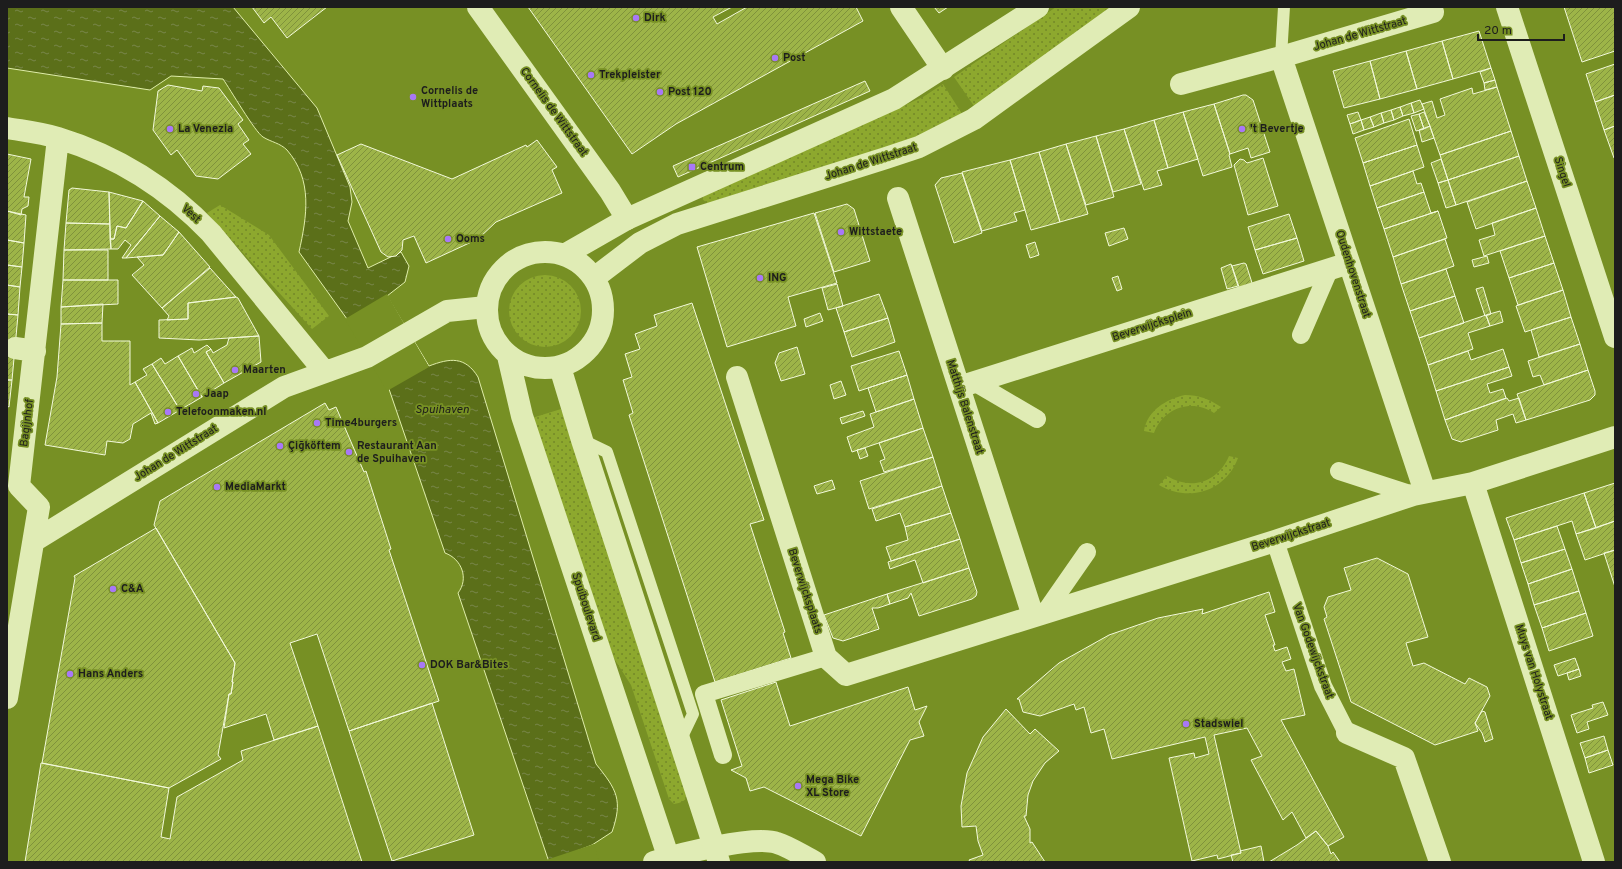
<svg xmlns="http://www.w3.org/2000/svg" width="1622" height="869" viewBox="0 0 1622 869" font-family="Overpass,sans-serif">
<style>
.grass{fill:url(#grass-dots)}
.water{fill:url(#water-ripples);stroke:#dfeda9}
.pier{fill:#779024}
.building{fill:url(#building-hatch);stroke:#f2f9da}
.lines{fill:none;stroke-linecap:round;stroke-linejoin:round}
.service{stroke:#e0ecb5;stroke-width:12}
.pedestrian{stroke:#e0ecb5;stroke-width:18}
.minor{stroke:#e0ecb5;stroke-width:22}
.tertiary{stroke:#e0ecb5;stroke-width:22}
.poi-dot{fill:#a878f6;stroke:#779024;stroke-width:1.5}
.labels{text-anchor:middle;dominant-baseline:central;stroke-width:3.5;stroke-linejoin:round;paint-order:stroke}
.poi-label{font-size:11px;font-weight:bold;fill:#1d1d1d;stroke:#779024;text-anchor:start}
.street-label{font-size:11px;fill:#1d1d1d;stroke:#779024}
.water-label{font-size:12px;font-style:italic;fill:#1c1c1a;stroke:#779024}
</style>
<defs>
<pattern id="grass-dots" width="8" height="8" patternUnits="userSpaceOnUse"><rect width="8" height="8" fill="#8da82e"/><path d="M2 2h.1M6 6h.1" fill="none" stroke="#738827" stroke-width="1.8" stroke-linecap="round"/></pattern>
<pattern id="water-ripples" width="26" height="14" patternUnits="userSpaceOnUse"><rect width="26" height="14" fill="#5b6f19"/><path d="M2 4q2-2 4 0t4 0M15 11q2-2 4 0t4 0" fill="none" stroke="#78864a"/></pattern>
<pattern id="building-hatch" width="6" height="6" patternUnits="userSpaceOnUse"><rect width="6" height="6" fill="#9db448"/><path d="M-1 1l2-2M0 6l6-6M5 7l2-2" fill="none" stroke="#7f923b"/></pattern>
</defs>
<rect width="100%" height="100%" fill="#779024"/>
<path class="grass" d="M1056 7H1120L976 109 954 77Z
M943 84 964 117 932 133 708 204 700 197 923 97Z
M220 205 269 235 329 316 312 329 207 213Z
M509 311a36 36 0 1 1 72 0a36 36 0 1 1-72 0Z
M1185 395C1199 395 1209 399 1221 407L1214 413C1192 398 1163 408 1154 433L1144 431C1147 411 1166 399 1185 395Z
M561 409 564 410 689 795C685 801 681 803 674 804L669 799 631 685 606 646 532 418Z
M1229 456 1238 458C1226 491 1189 503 1159 485L1167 476C1192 491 1218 482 1229 456Z"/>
<path class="water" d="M7 7H233L317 108 350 187 352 202 348 221 368 268 401 252 409 266 405 282 387 296 429 366C450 358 465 356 478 377L596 764C617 790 623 800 612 832L592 845 549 862 458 593C469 579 462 559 445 553L389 389 347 319 299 252C307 216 313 180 287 150 280 143 271 142 263 137 255 132 230 89 223 79L171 76 150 90 7 68Z"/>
<path class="pier" d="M387 294 429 367 387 391 345 319Z
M594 844 599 862H547L546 860Z"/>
<path class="building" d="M252 7H327L287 38 271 17 264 23Z
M528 7H732L713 17 717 24 747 7H856L863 21 676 124 632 154Z
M934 7H948L939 13Z
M1564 7H1615V51L1582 62Z
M1479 31 1491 68 1453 79 1442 41Z
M1442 41 1453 79 1417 89 1406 51Z
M1406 51 1417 89 1380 99 1370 61Z
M1370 61 1380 99 1344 108 1333 71Z
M1615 64V95L1595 102 1586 74Z
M1491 68 1495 80 1484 83 1480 72Z
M1495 80 1497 87 1485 90 1484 83Z
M865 81 870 91 678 177 673 166Z
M168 85 202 91 203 86 219 88 243 120 238 124 249 140 243 144 251 154 218 179 196 176 177 150 171 155 153 130 158 91Z
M1497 87 1511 131 1440 155 1422 104 1432 101 1437 118 1445 115 1440 99 1472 88 1473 94Z
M1243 95H1246L1253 100 1270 152 1251 158 1248 148 1230 154 1214 104Z
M1615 95V126L1604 130 1595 102Z
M1420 100 1424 109 1414 113 1411 103Z
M1411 103 1414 113 1403 116 1400 107Z
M1214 104 1230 154 1229 155 1232 167 1203 176 1183 112Z
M1400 107 1403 116 1394 120 1391 110Z
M1391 110 1394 120 1384 123 1381 113Z
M1183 112 1198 159 1168 168 1154 120Z
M1358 112 1361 120 1350 124 1347 115Z
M1424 112 1430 126 1424 129 1419 114Z
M1381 113 1384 123 1374 127 1370 117Z
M1419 114 1424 129 1416 131 1411 116Z
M1370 117 1374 127 1364 130 1361 120Z
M1409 119 1417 145 1363 163 1355 138Z
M1154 120 1168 168 1157 171 1162 185 1144 190 1124 129Z
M1361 120 1364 130 1353 134 1350 124Z
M1430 126 1434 138 1422 142 1419 130Z
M1615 126V158H1614L1604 130Z
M1124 129 1141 184 1113 192 1096 136Z
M1511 131 1519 156 1448 180 1440 155Z
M1096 136 1114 197 1086 205 1066 144Z
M537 140 557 167 552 170 562 193 496 222 478 239 426 263 414 236 403 240 402 250 396 256 388 257 381 252 337 155 361 144 452 179 526 145 527 147Z
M1066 144 1088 214 1060 222 1039 152Z
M1417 145 1424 167 1370 186 1363 163Z
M1039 152 1060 222 1031 230 1010 160Z
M7 154 31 159 24 197H29L28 206 22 209 21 215 7 211Z
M1519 156 1527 181 1456 205 1448 180Z
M1263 158 1278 206 1248 215 1234 165 1240 159 1244 160 1247 163Z
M1441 159 1448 180 1438 183 1431 163Z
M1010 160 1025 210 1014 213 1017 221 982 231 962 172Z
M1413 171 1417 184 1421 183 1424 192 1377 208 1370 186Z
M962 173 982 233 954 243 935 185 941 178Z
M1448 180 1456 205 1446 208 1438 183Z
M1527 181 1536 208 1476 229 1467 202Z
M72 188 109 192 110 224 66 223 69 190Z
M109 192 143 201 126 228 117 226 114 239H110Z
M1424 192 1431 213 1438 211 1384 229 1377 208Z
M143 201 160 216 126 258H122L131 245 125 240 118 249H111L110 239H114L117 226 126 228Z
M847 204 854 209 870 261 834 272 815 213Z
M1536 208 1545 236 1484 256 1479 240 1495 235 1492 223Z
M7 211 26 215 24 243 7 240Z
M1438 211 1447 238 1393 257 1384 229Z
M814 213 837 283 788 297 796 326 727 347 697 247Z
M1289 214 1297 238 1255 250 1248 227Z
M160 216 179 232 163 255 126 258Z
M66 223 110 224 111 249 64 250Z
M1124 228 1128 239 1109 246 1105 233Z
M179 232 210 267 162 308 132 275 144 265 137 257 163 255Z
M1545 236 1554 263 1509 278 1500 251Z
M1297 238 1304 261 1263 274 1255 250Z
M1445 239 1454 266 1401 284 1393 257Z
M7 240 24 243 22 267 7 265Z
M1035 242 1039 255 1030 258 1026 245Z
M64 250H108V280H63Z
M1487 256 1489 263 1474 267 1472 260Z
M1244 263 1246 264 1253 286 1240 290 1232 266Z
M1554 263 1563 290 1518 305 1509 278Z
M1231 264 1238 286 1227 289 1221 268Z
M7 265 22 267 20 287 7 285Z
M210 268 236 297 188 303V319L167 320 169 316 162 308Z
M1446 269 1455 296 1410 311 1401 284Z
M1118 276 1122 289 1117 291 1112 278Z
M63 280H118V304L61 307Z
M837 284 843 306 828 310 822 288Z
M7 285 20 287 18 315 7 314Z
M1483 287 1491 314 1485 316 1476 289Z
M1563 290 1571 317 1525 332 1516 306Z
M879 294 888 318 844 332 836 308Z
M1455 296 1464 323 1419 338 1410 311Z
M236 297 238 298 259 336 199 340 159 338V320L188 319V303Z
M692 303 764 520 750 524 785 632 783 633 791 658 715 682 629 415 633 413 623 380 632 377 625 354 640 349 635 334 657 326 654 315Z
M103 304 102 323 61 324V307Z
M1500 311 1503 322 1490 326 1486 315Z
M820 313 823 321 806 327 804 319Z
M7 314 18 315 12 380H7Z
M1486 315 1490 326 1468 333 1473 349 1428 365 1419 338Z
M1571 317 1580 344 1539 357 1531 330Z
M888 318 895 342 852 357 844 332Z
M102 323V341H130V385L135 382 158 423 155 424 151 413 133 424 130 439 123 443 107 441 105 455 45 445 57 377 61 324Z
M259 336 261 362 224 383 206 352 211 349 213 353 227 345 229 338Z
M1580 344 1588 370 1544 385 1540 375 1533 377 1528 361Z
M207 345 211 349 206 352 224 383 202 397 178 356 192 348 194 353Z
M797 347 805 374 781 381 775 363 779 353Z
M1503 349 1509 367 1436 391 1428 365 1468 351 1471 360Z
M899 351 907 375 859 391 851 366Z
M178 356 202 397 180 410 152 364 161 358 165 364Z
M152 364 180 410 158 423 135 382 147 375 143 369Z
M1509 367 1512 376 1487 384 1490 393 1503 389 1506 398 1445 420 1436 391Z
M1588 370 1595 391V395L1590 400 1526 420 1517 394Z
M907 375 914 399 876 412 868 388Z
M7 380H12L9 407 7 406Z
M841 381 846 395 834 399 830 385Z
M1507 398 1509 401 1519 398 1526 420 1516 423 1513 414 1496 420 1498 430 1461 442 1452 439 1445 420Z
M914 399 923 428 852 452 847 437 874 427 870 414Z
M325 403 329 410 336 407 364 472 366 471 391 549 389 550 439 701 349 731 317 634 290 643 318 726 274 740 266 714 224 728 229 694H231L233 682H232L235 663 154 525 160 501Z
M863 411 865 416 842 424 840 418Z
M923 428 933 457 884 472 880 461 885 459 879 443Z
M865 448 868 456 860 459 857 450Z
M933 457 942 486 869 509 860 481Z
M832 480 835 489 817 494 814 486Z
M1615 483V521L1596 528 1584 493Z
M942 486 951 513 905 527 900 513 876 521 872 509Z
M1584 493 1596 528 1576 534 1572 521 1514 540 1506 518Z
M951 513 960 539 891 561 886 547 908 540 905 527Z
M1615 521V550L1585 560 1576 534Z
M1557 526 1565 549 1521 563 1514 540Z
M156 528 235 663 232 682H233L231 694H229L218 755 221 759 169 788 42 763 75 578 74 576Z
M960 539 969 568 923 583 915 560 890 569 888 562Z
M1565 549 1572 569 1528 584 1521 563Z
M1615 550V587L1604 553Z
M1377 558 1408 574 1428 637 1406 643 1413 666 1424 663 1465 684 1469 678 1487 687 1490 696 1475 723 1478 731 1435 745 1351 702 1324 619 1327 617 1324 607 1328 597 1351 590 1344 568Z
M969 568 977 592 976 596 972 599 919 616 911 593 908 598 890 604 887 594Z
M1572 569 1579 591 1534 605 1528 584Z
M1579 591 1586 613 1542 628 1534 605Z
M1269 592 1275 612 1265 615 1275 645H1273L1275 651 1287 647 1291 659 1282 662 1286 671 1294 669 1305 715 1281 720 1344 837 1328 846 1316 831 1306 838 1292 812 1283 820 1251 760 1262 756 1247 728 1214 735 1241 853 1218 859 1217 855 1192 861 1169 758 1194 753 1195 758 1209 754 1205 737 1112 759 1104 729 1091 733 1084 707 1076 710 1074 704 1040 716 1023 712 1019 699H1017L1059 663 1109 635 1158 618 1203 609 1202 614Z
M887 594 890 604 878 608H872L879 629 843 641 833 638 824 615Z
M1586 613 1593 636 1549 651 1542 628Z
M1575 658 1579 669 1558 676 1554 665Z
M1579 669 1581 676 1569 680 1567 673Z
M776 682 790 726 908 687 915 710 927 706 919 722 924 736 910 740 861 836 764 787 750 791 746 778 731 770 742 766 721 700Z
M1603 702 1608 715 1587 722 1589 729 1577 733 1571 715 1593 708 1592 705Z
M432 703 474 835 392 861 349 731Z
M1006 709 1030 734 1035 729 1059 751 1045 763 1033 781 1028 795 1026 816H1024L1030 829V843L1032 842 1045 862H970L969 860 983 855 978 841 976 826 962 827 961 806 967 773 983 737Z
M1482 711 1485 712 1493 739 1485 742 1482 733 1475 723Z
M318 726 362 862H25L41 763 169 788 161 837 170 839 177 797 243 760 241 751Z
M1604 736 1608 750 1585 758 1580 743Z
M1608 750 1613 765 1589 773 1585 758Z
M1316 831 1328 846 1331 854 1333 852 1340 862H1269L1297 845Z
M1261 846 1264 862H1233L1231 855 1241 853 1240 851Z"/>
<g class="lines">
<path class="service" d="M1281 57 1284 7
M582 440 607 452 693 714 680 741"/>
<path class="pedestrian" d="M1301 335 1330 268
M974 382 1037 419
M1339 471 1413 495
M1275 541 1323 686 1347 733
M1046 611 1087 552
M723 755 704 694 826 657"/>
<path class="minor" d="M478 7 610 191 627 219
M901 7 943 69
M1507 7 1615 337
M1281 57 1425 492
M1181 84 1281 57 1433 12
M7 128C24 131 42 133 58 138 117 156 168 188 211 233L324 371
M898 198 1033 616
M15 348 35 351
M737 377 826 657 846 675 1275 541 1413 495 1473 483 1615 437
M959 387 1349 263
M1473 483 1594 862
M34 541 284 387 367 357 447 311 486 307
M7 698 39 507 19 486 58 138
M1347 733 1404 758 1440 862
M654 862C678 854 755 835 777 843 790 847 803 856 815 862"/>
<path class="tertiary" d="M487 310a58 58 0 1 1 116 0a58 58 0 1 1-116 0Z
M564 255 627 219 894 99 1038 7
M594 278 640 243 677 224 886 158 919 147 974 119 1129 7
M508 356 522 416 670 862
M560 367 582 440 719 862"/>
</g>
<g class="poi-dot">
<circle cx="636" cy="18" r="4"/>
<circle cx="775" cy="58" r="4"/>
<circle cx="591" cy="75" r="4"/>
<circle cx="660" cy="92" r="4"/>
<circle cx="413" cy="97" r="4"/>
<circle cx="170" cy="129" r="4"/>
<circle cx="1242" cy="129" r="4"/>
<rect x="688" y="163" width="8" height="8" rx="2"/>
<circle cx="841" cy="232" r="4"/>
<circle cx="448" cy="239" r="4"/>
<circle cx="760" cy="278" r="4"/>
<circle cx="235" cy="370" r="4"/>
<circle cx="196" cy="394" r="4"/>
<circle cx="168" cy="412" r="4"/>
<circle cx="317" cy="423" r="4"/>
<circle cx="280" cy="446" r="4"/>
<circle cx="349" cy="452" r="4"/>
<circle cx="217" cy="487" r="4"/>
<circle cx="113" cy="589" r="4"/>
<circle cx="422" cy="665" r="4"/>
<circle cx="70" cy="674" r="4"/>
<circle cx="1186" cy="724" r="4"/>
<circle cx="798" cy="786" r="4"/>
</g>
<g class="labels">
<g class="poi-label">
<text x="644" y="18">Dirk</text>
<text x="783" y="58">Post</text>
<text x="599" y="75">Trekpleister</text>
<text x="421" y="91">Cornelis de<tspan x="421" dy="13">Wittplaats</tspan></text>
<text x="668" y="92">Post 120</text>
<text x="178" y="129">La Venezia</text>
<text x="1250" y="129">'t Bevertje</text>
<text x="700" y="167">Centrum</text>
<text x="849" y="232">Wittstaete</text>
<text x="456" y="239">Ooms</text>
<text x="768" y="278">ING</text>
<text x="243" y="370">Maarten</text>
<text x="204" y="394">Jaap</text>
<text x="176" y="412">Telefoonmaken.nl</text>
<text x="325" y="423">Time4burgers</text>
<text x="288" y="446">Çiğköftem</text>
<text x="357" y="446">Restaurant Aan<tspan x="357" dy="13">de Spuihaven</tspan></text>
<text x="225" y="487">MediaMarkt</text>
<text x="121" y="589">C&amp;A</text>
<text x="430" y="665">DOK Bar&amp;Bites</text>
<text x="78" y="674">Hans Anders</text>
<text x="1194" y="724">Stadswiel</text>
<text x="806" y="780">Mega Bike<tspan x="806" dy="13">XL Store</tspan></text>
</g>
<g class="street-label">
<text transform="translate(1360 34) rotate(-16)">Johan de Wittstraat</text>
<text transform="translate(554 112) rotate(54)">Cornelis de Wittstraat</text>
<text transform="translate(871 162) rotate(-18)">Johan de Wittstraat</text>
<text transform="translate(1562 172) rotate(72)">Singel</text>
<text transform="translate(191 214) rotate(42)">Vest</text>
<text transform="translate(1353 274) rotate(72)">Oudenhovenstraat</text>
<text transform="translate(1152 325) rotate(-18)">Beverwijcksplein</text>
<text transform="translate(965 407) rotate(72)">Matthijs Balenstraat</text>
<text transform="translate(27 423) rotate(-83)">Bagijnhof</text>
<text transform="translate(176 453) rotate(-32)">Johan de Wittstraat</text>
<text transform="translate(1291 535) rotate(-18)">Beverwijckstraat</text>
<text transform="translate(805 591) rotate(72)">Beverwijcksplaats</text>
<text transform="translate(586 607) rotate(72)">Spuiboulevard</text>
<text transform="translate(1313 651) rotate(70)">Van Godewijckstraat</text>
<text transform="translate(1534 672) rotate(72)">Muys van Holystraat</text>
</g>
<g class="water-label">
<text x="442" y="410">Spuihaven</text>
</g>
</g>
<rect width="1622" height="869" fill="none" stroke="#1d1d1d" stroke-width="16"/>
<path d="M1478 34v6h86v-6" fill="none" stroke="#1d1d1d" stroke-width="2"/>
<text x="1484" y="34" font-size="12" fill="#1d1d1d" stroke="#779024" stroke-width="3" paint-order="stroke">20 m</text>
</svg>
